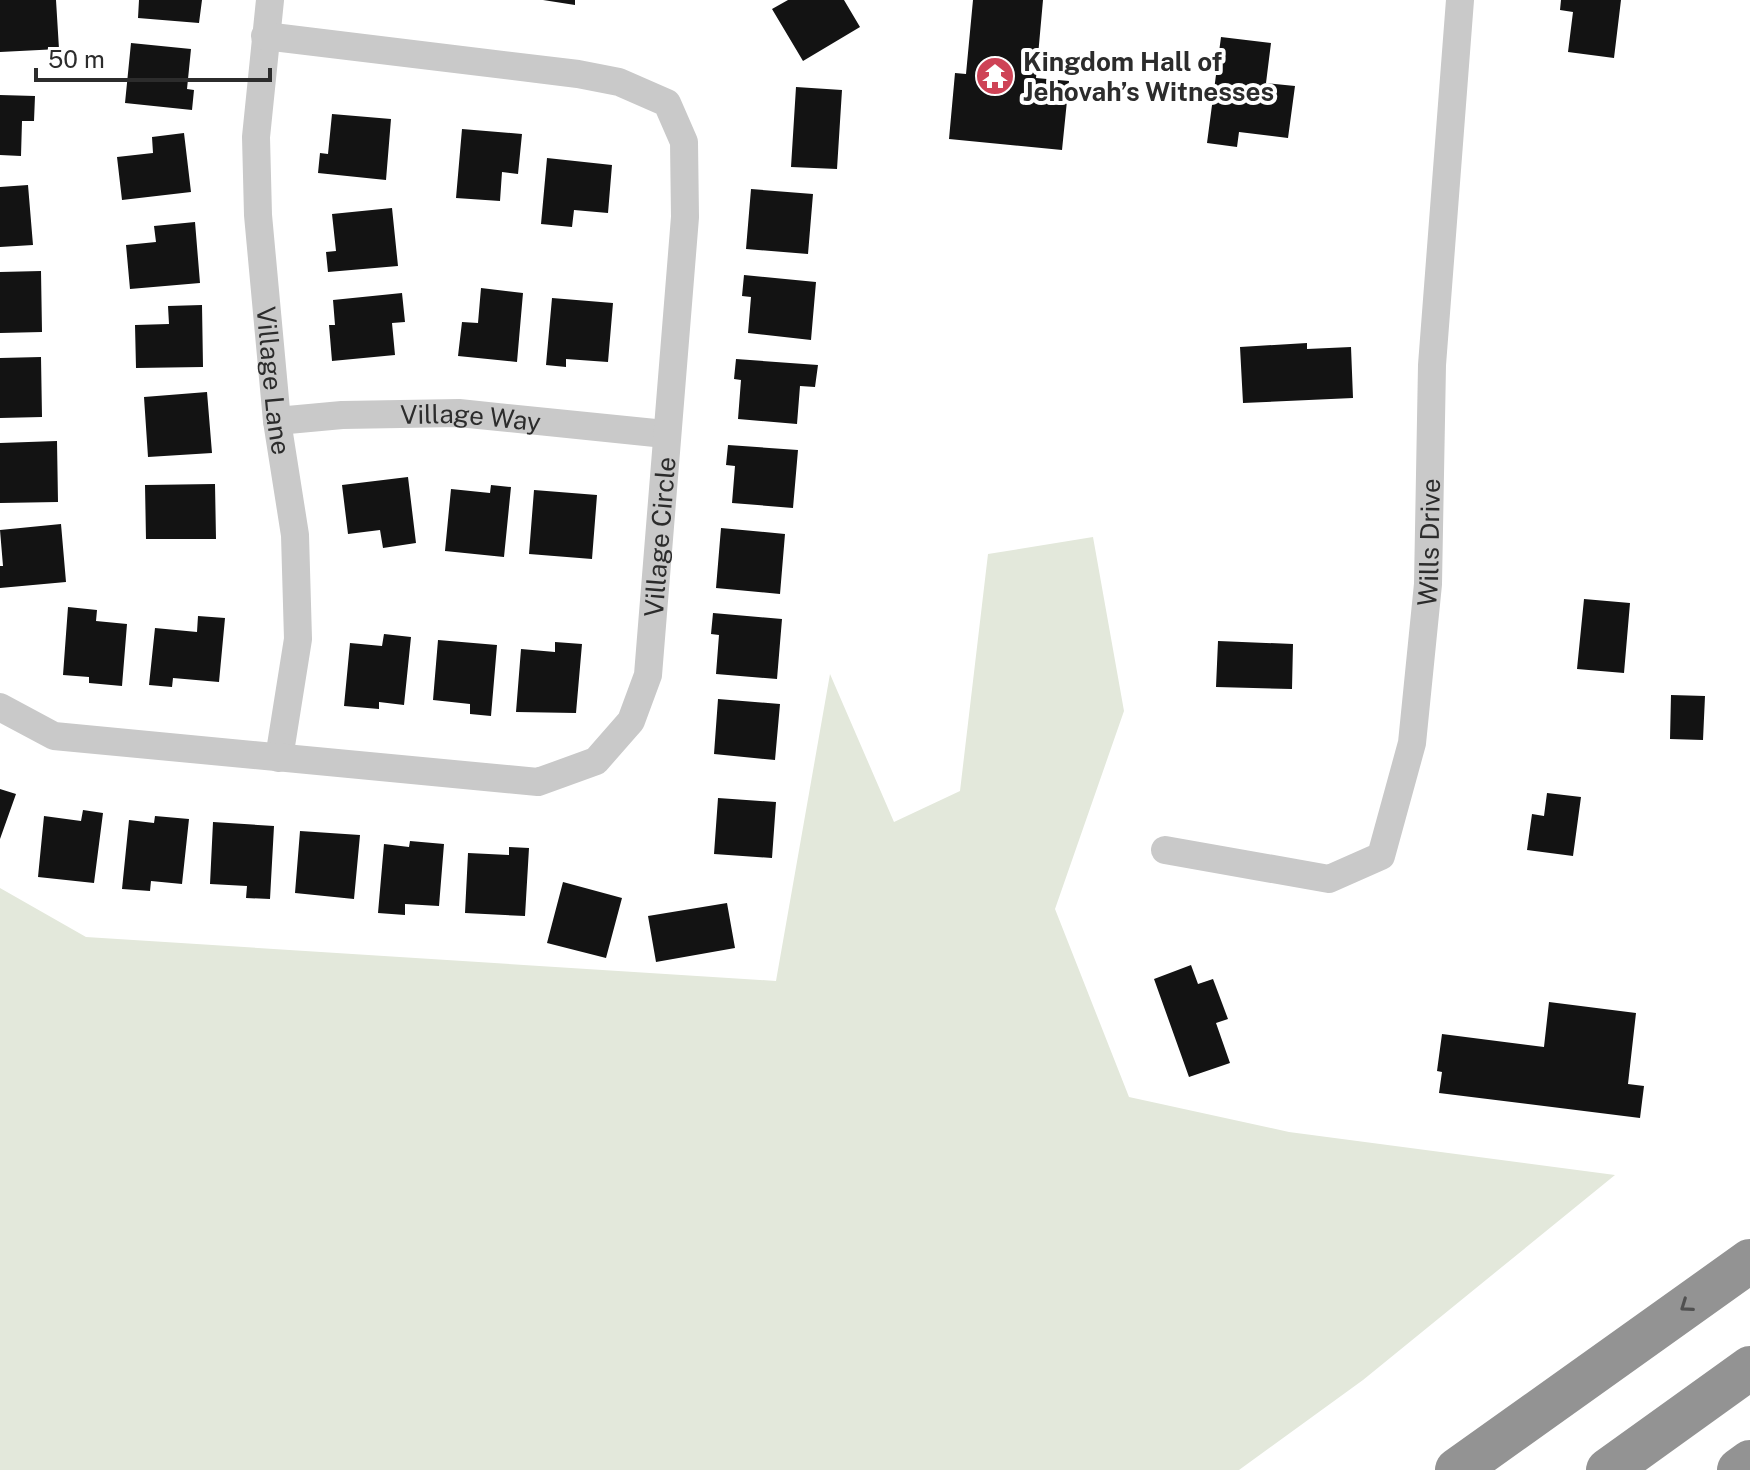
<svg xmlns="http://www.w3.org/2000/svg" width="1750" height="1470" viewBox="0 0 1750 1470" font-family="'Public Sans',sans-serif">
<style>
.green{fill:#e3e8db}
.building{fill:#131313}
.lines{fill:none;stroke-linecap:round;stroke-linejoin:round}
.street{stroke:#c9c9c9;stroke-width:28}
.highway{stroke:#939393;stroke-width:44}
.oneway{stroke:#505050}
.labels{text-anchor:middle;dominant-baseline:central;stroke-width:8;stroke-linejoin:round;paint-order:stroke}
.poi-label{font-size:26px;font-weight:bold;fill:#2c2c2c;stroke:#fff;text-anchor:start}
.street-label{font-size:26px;fill:#2c2c2c;stroke:#fff}
</style>
<rect width="100%" height="100%" fill="#fff"/>
<path class="green" d="M1093 537 1124 711 1055 909 1129 1097 1289 1132 1615 1175 1363 1380 1239 1470H0V888L86 937 776 981 830 674 894 822 960 791 988 554Z"/>
<path class="building" d="M0 0H56L59 49 0 52Z
M139 0H202L199 23 138 18Z
M543 0H575V5Z
M788 0H844L860 27 803 61 772 9Z
M973 0H1043L1036 78 1069 81 1062 150 949 139 955 73 966 74Z
M1561 0H1621L1614 58 1568 52 1573 12 1560 10Z
M1221 37 1271 43 1266 83 1295 86 1288 138 1239 132 1237 147 1207 143Z
M131 43 191 49 187 89 194 90 192 110 125 103Z
M796 87 842 90 837 169 791 167Z
M0 95 35 96 34 121H22L21 156 0 155Z
M332 114 391 119 386 180 318 173 320 153 328 154Z
M462 129 522 134 518 174 502 172 500 201 456 198Z
M184 133 191 192 122 200 117 157 153 153 152 137Z
M547 158 612 165 608 213 574 210 572 227 541 224Z
M28 185 33 245 0 247V187Z
M751 189 813 194 808 254 746 249Z
M392 208 398 266 328 272 326 252 336 251 332 214Z
M195 222 200 283 130 289 126 245 156 242 154 226Z
M41 271 42 332 0 333V272Z
M744 275 816 282 811 340 748 333 751 297 742 296Z
M481 288 523 293 517 362 458 356 462 322 478 323Z
M402 293 405 322 392 323 395 355 332 361 329 325H335L333 300Z
M552 298 613 303 608 362 566 359V367L546 365Z
M202 305 203 367 136 368 135 325 169 324 168 306Z
M1307 343V349L1351 347 1353 398 1243 403 1240 347Z
M41 357 42 417 0 418V358Z
M736 359 818 365 815 387 800 386 797 424 738 419 741 380 734 379Z
M207 392 212 453 148 457 144 397Z
M57 441 58 502 0 503V443Z
M728 445 798 450 793 508 732 503 735 466 726 465Z
M408 477 416 543 383 548 380 530 348 534 342 485Z
M215 484 216 539H146L145 485Z
M491 485 511 487 504 557 445 551 451 489 490 493Z
M534 490 597 495 592 559 529 554Z
M61 524 66 582 0 588V566H3L0 530Z
M721 528 785 534 780 594 716 588Z
M1584 599 1630 603 1624 673 1577 669Z
M68 607 97 610 96 621 127 624 122 686 89 683V677L63 675Z
M713 613 782 619 777 679 716 674 719 635 711 634Z
M198 616 225 618 219 682 173 678 172 687 149 685 155 628 197 632Z
M384 634 411 637 404 705 379 702V709L344 706 350 643 382 646Z
M438 640 497 645 491 716 470 714V704L433 700Z
M1218 641 1293 644 1292 689 1216 687Z
M555 642 582 644 576 713 516 712 521 649 555 652Z
M1671 695 1705 696 1703 740 1670 739Z
M718 699 780 704 775 760 714 754Z
M0 789 16 794 0 839Z
M1547 793 1581 797 1573 856 1527 850 1532 814 1544 816Z
M718 798 776 802 772 858 714 854Z
M83 810 103 813 94 883 38 877 44 816 81 821Z
M155 816 189 819 182 884 151 881 150 891 122 889 129 820 154 823Z
M213 822 274 826 270 899 246 898 247 886 210 884Z
M300 831 360 835 354 899 295 893Z
M410 841 444 844 439 906 405 904V915L378 913 384 844 409 847Z
M509 847 529 848 525 916 465 913 468 853 509 855Z
M563 882 622 898 606 958 547 943Z
M727 903 735 948 656 962 648 916Z
M1191 965 1198 984 1213 979 1228 1019 1216 1023 1230 1063 1189 1077 1154 979Z
M1549 1002 1636 1013 1628 1084 1644 1086 1640 1118 1439 1093 1442 1072 1437 1071 1442 1034 1544 1047Z"/>
<g class="lines">
<g class="street">
<path id="s1" d="M270 0 256 137 258 215 277 421 295 535 298 639 279 758"/>
<path id="s2" d="M277 421 342 415 459 413 665 434"/>
<path id="s3" d="M0 707 54 736 538 782 596 761 631 721 648 675 685 217 684 142 667 103 619 82 578 74 265 36"/>
<path id="s4" d="M1165 850 1329 879 1381 856 1412 743 1428 584 1432 365 1460 0"/>
</g>
<path class="highway" d="M1457 1470 1750 1261
M1608 1470 1750 1368
M1739 1470 1750 1462"/>
</g>
<defs><path id="oneway-chevron" d="M-2-3.5L2.5 0L-2 3.5" fill="none" stroke-width="1.6" stroke-linecap="round" stroke-linejoin="round" transform="scale(2)"/></defs>
<use class="oneway" href="#oneway-chevron" transform="translate(1686 1306) rotate(145)"/>
<defs>
<symbol id="temple-disc" viewBox="-11 -11 22 22"><circle r="9.5" fill="#ce4356" stroke="#fff"/><path d="M0-6L5-2H3V0L6.5 2.5H4V6H1.5V3h-3V6H-4V2.5H-6.5L-3 0V-2H-5Z" fill="#fff"/></symbol>
</defs>
<g fill-rule="evenodd">
<use href="#temple-disc" x="973" y="54" width="44" height="44"/>
</g>
<g class="labels">
<g class="poi-label">
<text x="1023" y="61">Kingdom Hall of<tspan x="1023" dy="30">Jehovah’s Witnesses</tspan></text>
</g>
<g class="street-label">
<text stroke="none"><textPath href="#s1" startOffset="382">Village Lane</textPath></text>
<text stroke="none"><textPath href="#s2" startOffset="194">Village Way</textPath></text>
<text stroke="none"><textPath href="#s3" startOffset="850">Village Circle</textPath></text>
<text stroke="none"><textPath href="#s4" startOffset="542">Wills Drive</textPath></text>
</g>
</g>
<path d="M36 68v12h234v-12" fill="none" stroke="#2c2c2c" stroke-width="4"/>
<text x="48" y="68" font-size="24" fill="#2c2c2c" stroke="#ffffff" stroke-width="6" paint-order="stroke">50 m</text>
</svg>
